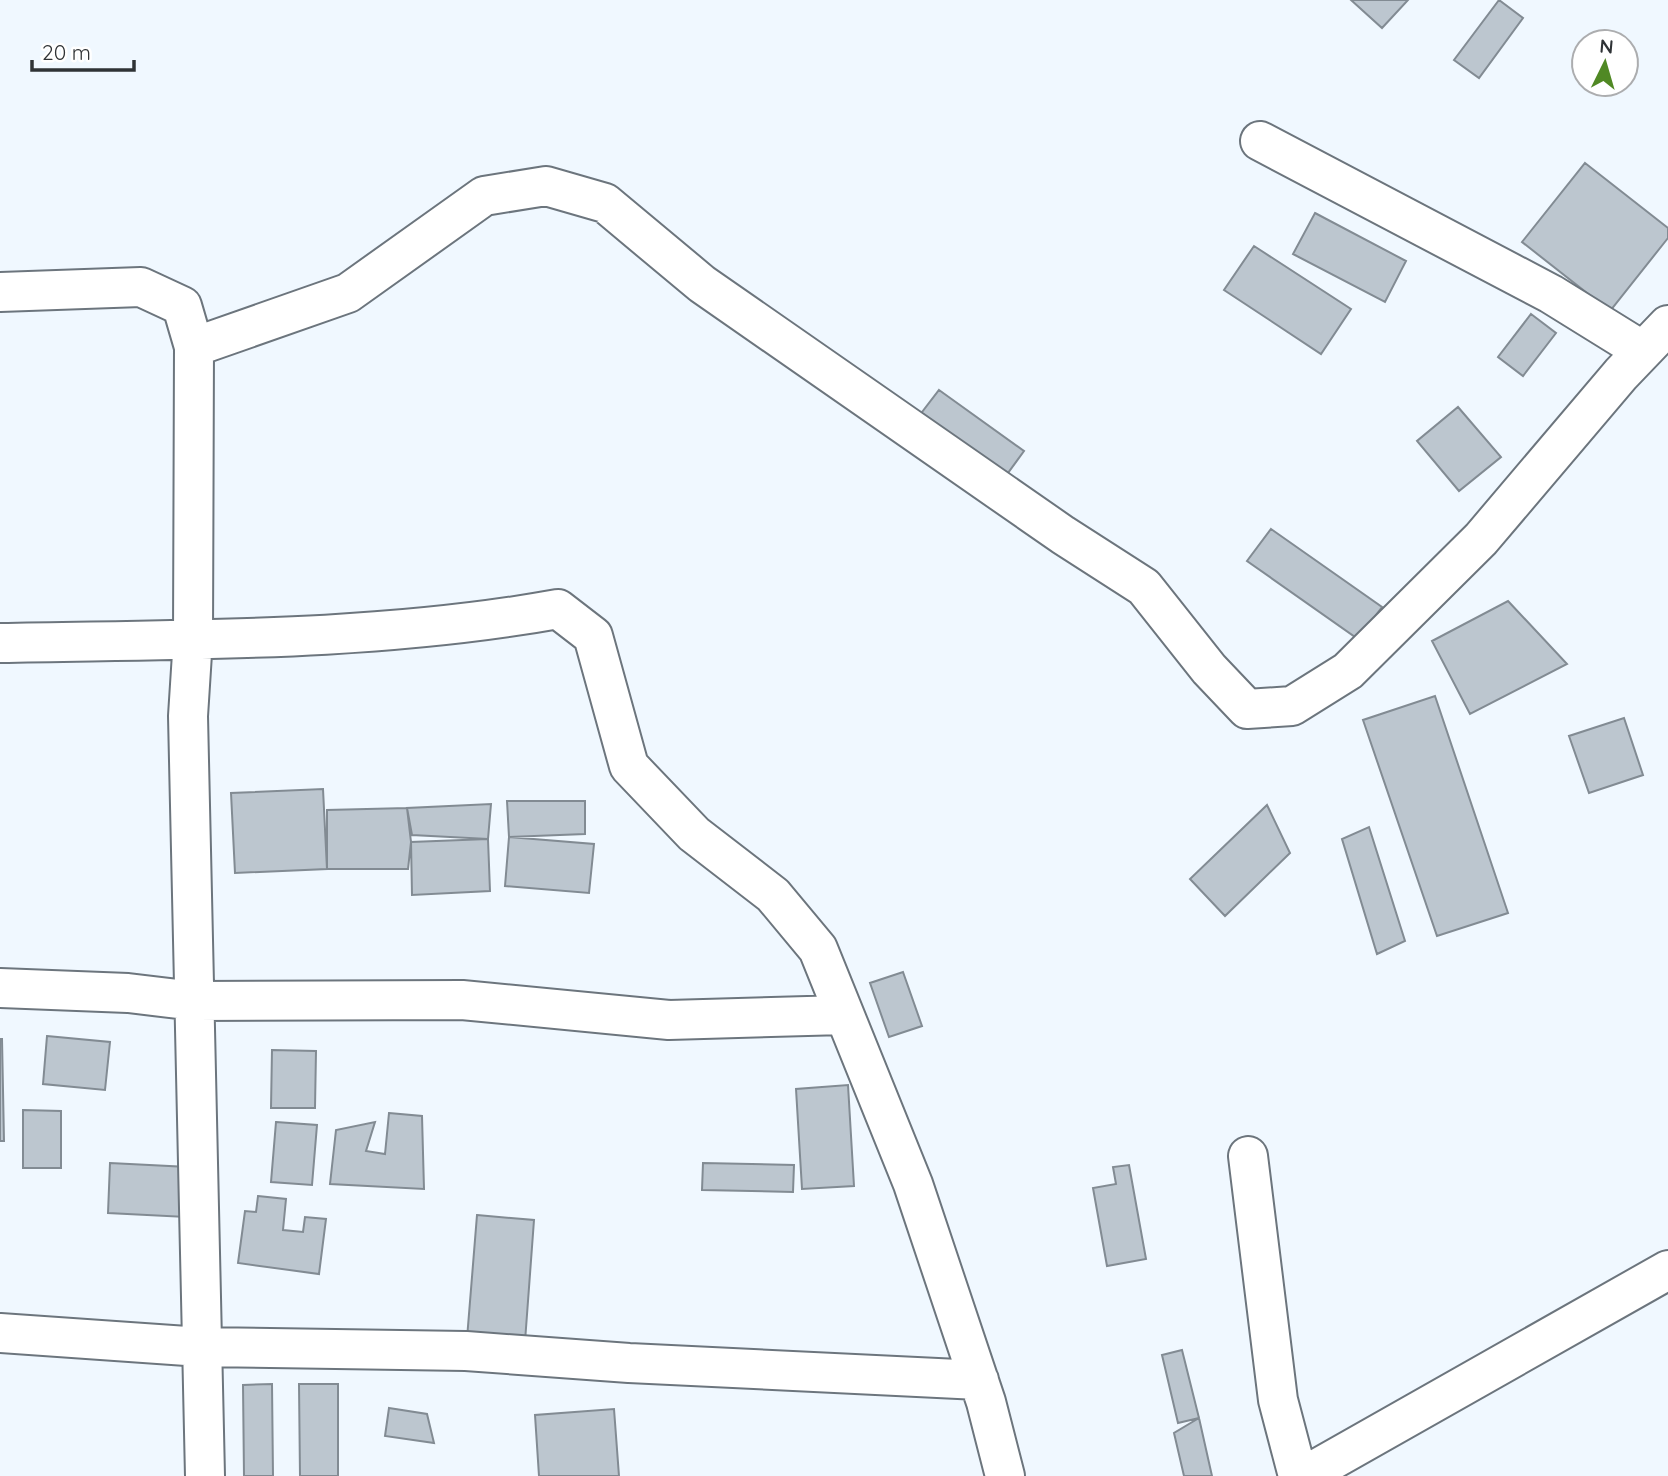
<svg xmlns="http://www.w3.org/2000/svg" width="1668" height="1476" viewBox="0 0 1668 1476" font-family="Quicksand,sans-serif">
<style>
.building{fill:#bcc6cf;stroke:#828b93;stroke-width:2}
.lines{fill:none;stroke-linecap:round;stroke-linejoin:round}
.minor-casing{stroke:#6c757d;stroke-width:42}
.minor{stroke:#fff;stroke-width:38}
</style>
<rect width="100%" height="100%" fill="#f0f8ff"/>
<path class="building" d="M1351 0H1408L1382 28Z
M1499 0 1523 18 1479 78 1454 60Z
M1585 163 1668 228V238L1610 311 1522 242Z
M1315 213 1406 261 1385 302 1293 254Z
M1254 246 1351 309 1321 354 1224 290Z
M1531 314 1556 333 1523 376 1498 357Z
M939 390 1024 451 1005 477 919 416Z
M1458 407 1501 457 1459 491 1417 441Z
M1271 529 1382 607 1358 639 1247 561Z
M1508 601 1567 664 1470 714 1432 641Z
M1435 696 1508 913 1437 936 1363 720Z
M1624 718 1643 775 1589 793 1569 736Z
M323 789 327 869 235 873 231 793Z
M507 801H585V834L509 837Z
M491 804 488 839 412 835 407 808Z
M1267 805 1290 853 1225 916 1190 879Z
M407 808 411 842 408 869H327V810Z
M1369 827 1405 941 1377 954 1342 839Z
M509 837 594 844 589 893 505 886Z
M488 839 490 891 412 895 411 842Z
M903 972 922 1026 889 1037 870 983Z
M47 1036 110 1042 105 1090 43 1084Z
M0 1039H2L4 1141H0Z
M272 1050 316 1051 315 1108H271Z
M848 1085 854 1186 802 1189 796 1089Z
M23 1110 61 1111V1168H23Z
M389 1113 422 1116 424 1189 330 1184 336 1130 375 1122 366 1151 385 1154Z
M276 1122 317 1125 312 1185 271 1182Z
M110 1163 188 1167 186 1217 108 1213Z
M703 1163 794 1165 793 1192 702 1190Z
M1129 1165 1146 1259 1107 1266 1093 1188 1116 1184 1113 1167Z
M258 1196 286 1199 283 1230 303 1232 305 1217 326 1219 319 1274 238 1263 245 1211 256 1212Z
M477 1215 534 1220 524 1355 466 1351Z
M1182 1350 1199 1418 1178 1423 1162 1355Z
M272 1384 273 1476H244L243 1385Z
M299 1384H338V1476H300Z
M389 1408 427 1414 434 1443 385 1436Z
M614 1409 619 1476H539L535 1415Z
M1199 1418 1212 1476H1184L1174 1433Z"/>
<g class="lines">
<defs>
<path id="minor" d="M1260 141 1551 294 1643 351
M0 292 141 287 182 306 194 347 193 638 188 716 205 1476
M194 347 348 293 484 196 546 186 605 203 702 284 1063 535 1144 587 1209 669 1247 709 1292 706 1348 671 1481 539 1621 374 1668 325
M0 643C186 639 375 642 558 609L593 636 629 766 694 834 773 895 818 949 913 1184 986 1402 1005 1476
M0 988 128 993 195 1001 462 1000 669 1020 844 1015
M1248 1156 1278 1400 1298 1476
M0 1333 201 1347 466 1351 629 1363 979 1380
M1304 1476 1668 1270"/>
</defs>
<use href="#minor" class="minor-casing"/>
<use href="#minor" class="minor"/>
</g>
<g transform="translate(1605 63) rotate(5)"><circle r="33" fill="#ffffff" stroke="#acadaf" stroke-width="2"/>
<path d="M0-5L12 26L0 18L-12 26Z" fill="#508924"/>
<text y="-10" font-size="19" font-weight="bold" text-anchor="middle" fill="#2f3336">N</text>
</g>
<path d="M32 60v10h102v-10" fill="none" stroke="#2f3336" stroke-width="3.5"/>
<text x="42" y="60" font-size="21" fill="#2f3336" stroke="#ffffff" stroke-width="5" paint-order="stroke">20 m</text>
</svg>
